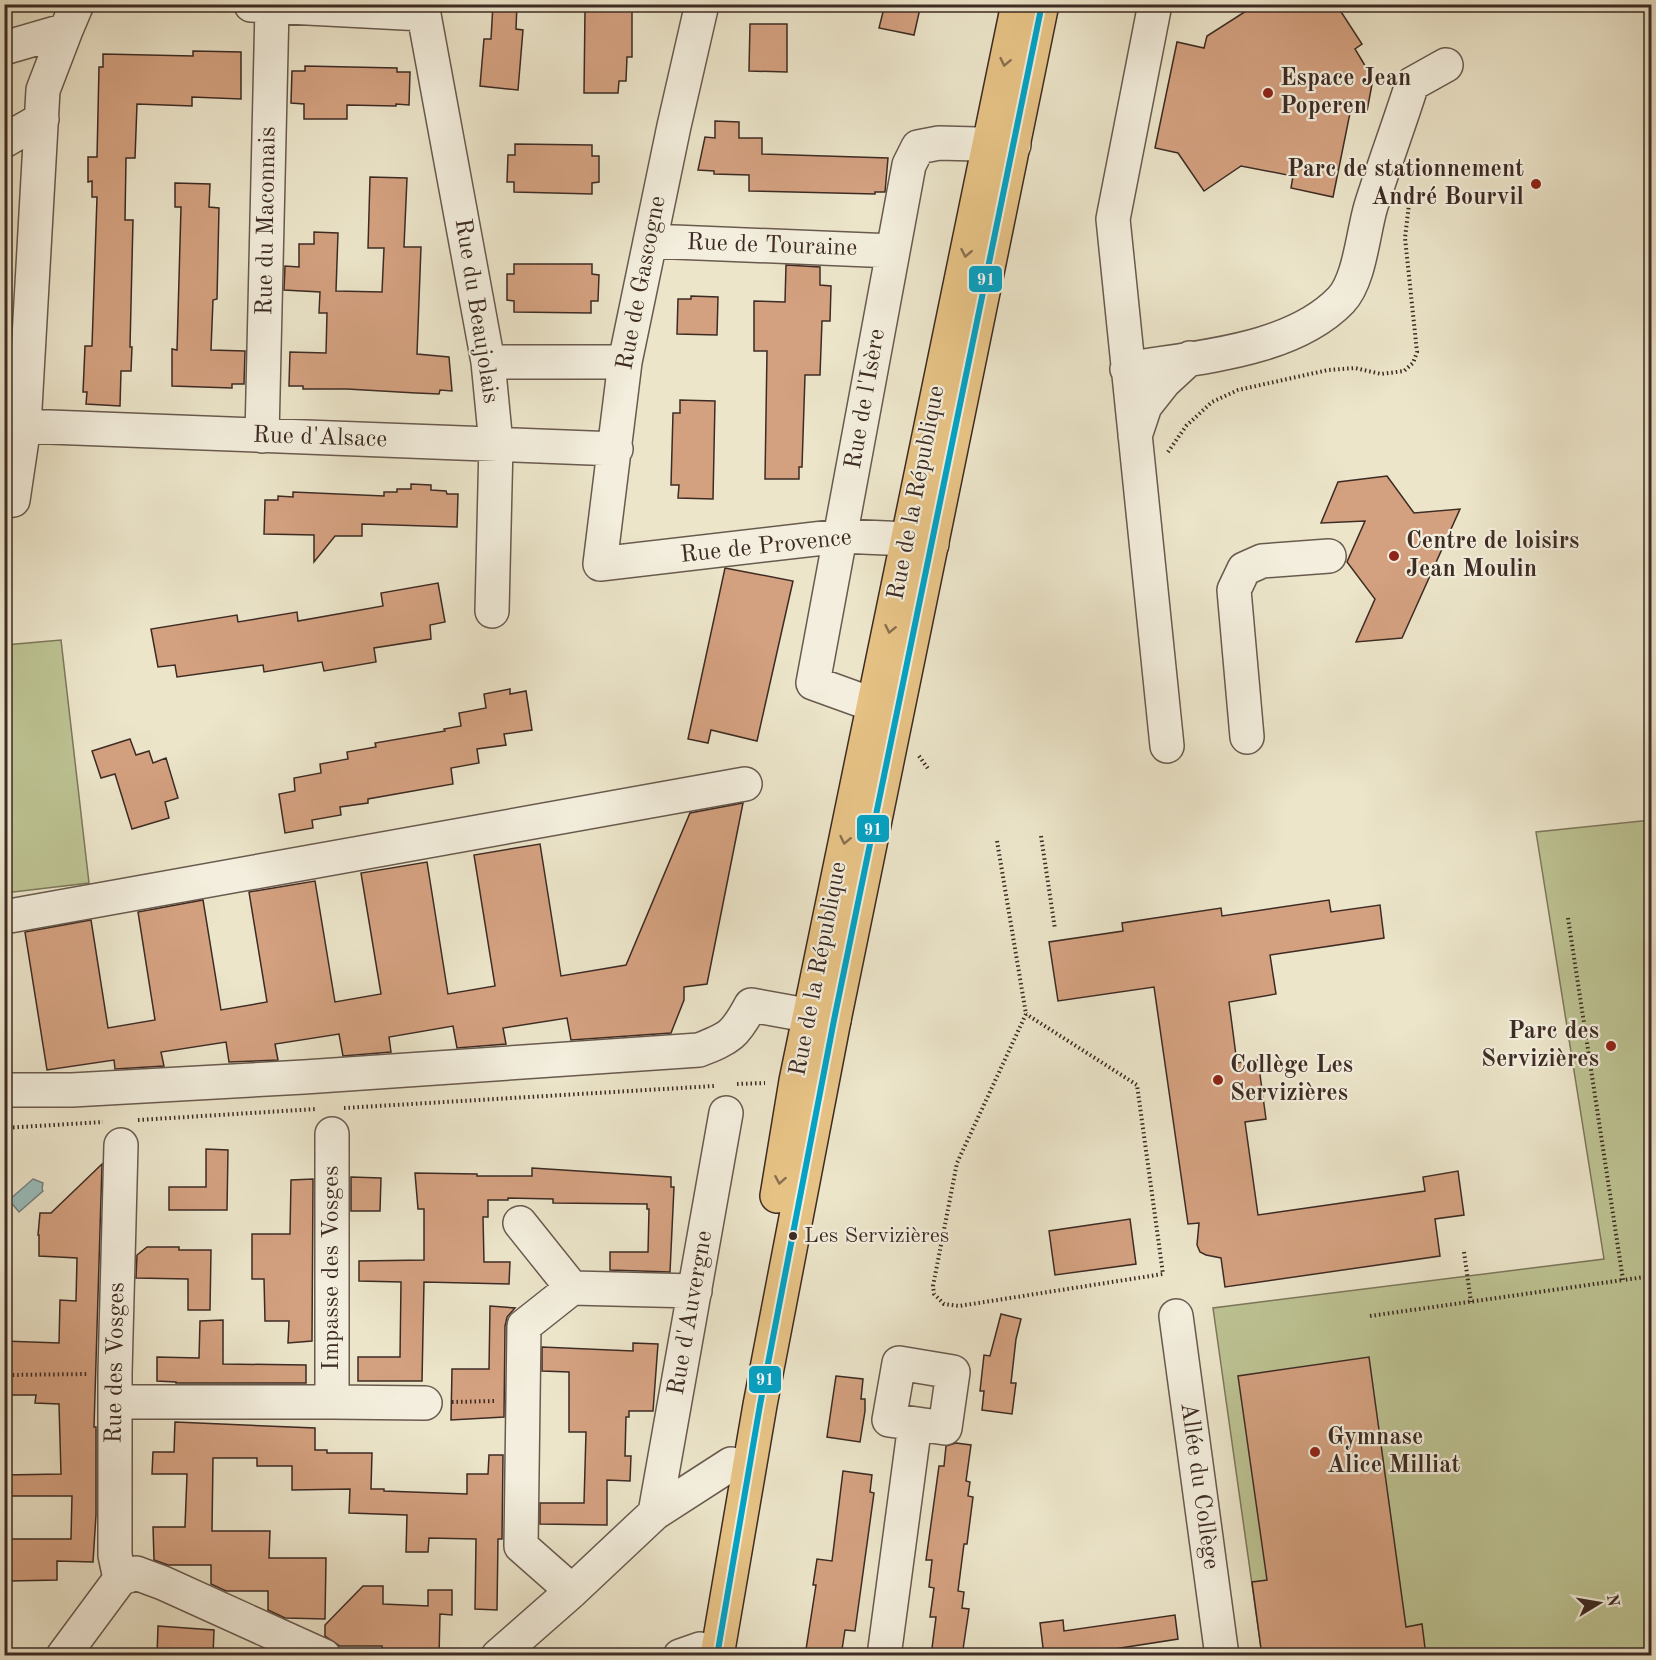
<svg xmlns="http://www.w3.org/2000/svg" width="1656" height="1660" viewBox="0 0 1656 1660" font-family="'Old Standard TT',serif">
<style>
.green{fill:#bdc393;stroke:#7d775c;stroke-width:1.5}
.water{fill:#9abebd;stroke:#758380;stroke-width:1.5}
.building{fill:#d4a180;stroke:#3d2b24;stroke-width:1.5}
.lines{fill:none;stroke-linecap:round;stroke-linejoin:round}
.minor-casing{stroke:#695a4e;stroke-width:36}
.major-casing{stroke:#3d2b24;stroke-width:36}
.path{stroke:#3d2b24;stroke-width:4;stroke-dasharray:1.5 3;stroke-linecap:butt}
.minor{stroke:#f3eedd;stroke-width:33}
.major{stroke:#e6c285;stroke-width:33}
.bus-1-casing{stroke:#f3eedd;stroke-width:10}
.bus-1{stroke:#03a3c6;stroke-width:6}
.oneway{stroke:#896f50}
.poi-dot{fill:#8f2418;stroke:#f3eedd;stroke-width:2}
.bus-dot{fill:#3d2b24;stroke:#f3eedd;stroke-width:2}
.labels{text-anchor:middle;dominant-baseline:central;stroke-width:4.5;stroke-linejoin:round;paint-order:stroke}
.bus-label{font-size:22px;fill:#3d2b24;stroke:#f3eedd;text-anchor:start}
.poi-label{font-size:24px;font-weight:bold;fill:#3d2b24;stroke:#f3eedd;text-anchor:start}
.street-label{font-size:24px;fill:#3d2b24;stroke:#f3eedd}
.line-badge{stroke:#f3eedd;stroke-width:2}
.badge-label{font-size:16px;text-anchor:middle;font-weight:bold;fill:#fff}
</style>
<rect width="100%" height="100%" fill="#ece5ca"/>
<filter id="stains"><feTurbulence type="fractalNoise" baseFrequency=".00333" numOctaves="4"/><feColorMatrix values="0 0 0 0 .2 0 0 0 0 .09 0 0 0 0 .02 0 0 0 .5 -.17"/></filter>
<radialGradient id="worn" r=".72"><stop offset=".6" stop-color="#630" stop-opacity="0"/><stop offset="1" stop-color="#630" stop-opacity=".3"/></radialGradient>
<path class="green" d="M61 640 89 883 5 893V645Z
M1651 820V1655H1262L1213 1308 1604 1259 1536 832Z"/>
<path class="water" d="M33 1179 43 1183 42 1189 43 1191 19 1212 9 1200Z"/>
<path class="building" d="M493 4H517L516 29 523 30 518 90 480 86 484 39H491Z
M595 4H632V57H627L626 81H619L618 93H584L585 9H595Z
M885 4H921L914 35 879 28Z
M1257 4H1336L1362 44 1355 49 1373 79 1367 111 1351 108 1333 197 1291 188 1293 176 1241 166 1204 191 1178 153 1155 148 1177 42 1204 48 1207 36Z
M750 24H787V72L749 71Z
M193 51 241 52V99L192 97V106L137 104 135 158H126L125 220H133L130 347H132L131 371H121L120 406 86 404 87 392H83L84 370 85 346H92L97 197H92V181L88 182V157H97L99 67H103V54L193 56Z
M305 66 397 68V72H410L409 105 396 104V106L347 105V119H304V104L291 103 292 71H305Z
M715 121 739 122V138H762V154L888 158 885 192H875V194L749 191V175L714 174V171L698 170 705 137 715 138Z
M515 144 592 145V156H599V182L592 183V194L514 192V182H507L508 155H515Z
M370 177 407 178 404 247H421L417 354 449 357 452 391 440 390 439 394 416 393 347 389H303V386H289L290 352 326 353 327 313H319L320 292 284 290 285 266 299 267V244H314V232L338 233 336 291 382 292 384 248H368Z
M175 183 210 184 209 207 219 208 217 299 213 300 211 350 245 351 244 384H232V388L172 386V349L177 350 181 207H175Z
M514 264H592V274L599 275 598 301H591V313L514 312V301L507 300V274H514Z
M786 265 820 267V285L831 286 830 321H822L820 375H805L802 467H799V479H765L767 351H754V301L785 302Z
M691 296 718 297 717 335 677 334 678 299H691Z
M680 400 715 401 713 499 678 498 679 485H671L673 413H680Z
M1387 476 1414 513 1460 509 1402 638 1356 642 1375 599 1347 562 1365 521 1321 523 1338 482Z
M411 484 431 485V490L446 491 447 494H458L457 527 362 524V536H335L314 562V535L264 534 265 500H278V496L293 497V492L384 496V492H397V489H411Z
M725 568 793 581 757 741 711 730 708 743 688 739Z
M438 583 445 622 430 625 431 639 374 648 376 662 324 671 322 662 264 672 263 665 177 677 175 665 158 667 151 629 237 615 238 622 297 612 298 621 383 606 381 593Z
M510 689V694L526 691 532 730 504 734 506 745 477 749 479 763 451 768 453 784 368 799V803L340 807 341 815 312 820 313 828 285 833 279 794 295 791 294 778 321 773 320 764 348 759 347 752 376 747 375 743 445 731 444 729 461 726 459 713 486 708 484 694Z
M130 739 136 755 149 751 153 763 166 758 178 798 165 802 169 818 132 829 115 774 101 778 92 751Z
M743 803 707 984 684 987V1000L671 1033 571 1040 567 1018 503 1028 506 1044 457 1048 453 1026 389 1037 391 1052 343 1056 339 1034 275 1044 278 1060 229 1062 226 1042 161 1052 164 1066 115 1069 114 1060 47 1070 25 932 91 920 108 1028 155 1020 138 912 203 900 221 1010 267 1002 249 892 315 881 335 1002 381 994 361 873 427 862 448 994 495 986 474 855 540 844 561 976 626 965 690 813Z
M1329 900 1331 912 1380 905 1384 938 1270 955 1276 994 1229 1002 1237 1063 1258 1060 1266 1119 1245 1122 1258 1215 1425 1191 1423 1177 1458 1171 1464 1215 1435 1219 1440 1256 1225 1287 1221 1258 1206 1255 1200 1252 1197 1245 1199 1223 1188 1224 1154 987 1058 1001 1049 942 1123 931 1122 923 1221 908 1222 916Z
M206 1149 228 1150 227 1210H169V1187H206Z
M102 1164 94 1427H96V1515L93 1562 57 1561V1580L9 1581 10 1539H71L72 1496H4V1475L61 1474 59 1404 35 1403 36 1395H11V1363H4V1341L59 1343 60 1300 76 1301 77 1258 39 1256V1235H38L40 1213H51Z
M532 1168 671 1177V1187H674L670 1272 610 1270V1252H648L649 1209H647V1204L553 1203V1199L508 1198V1200H488V1217H483L484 1262H510L509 1284 424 1282 422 1381H358V1357H400L401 1282 359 1281V1261L424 1260V1209H418L415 1173 477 1174V1176H532Z
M351 1177 381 1178 380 1211H351Z
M313 1179 312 1341 288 1343 289 1321H265L264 1279H252V1234H290L291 1180Z
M1130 1219 1136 1264 1055 1275 1049 1231Z
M147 1247H179V1250H211L210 1310H188V1279L136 1278 137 1255Z
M490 1306 515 1308 507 1317 505 1326 504 1417 451 1420 452 1369H489Z
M1001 1314 1021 1319 1016 1339 1011 1383H1016L1012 1414 982 1410 984 1391H980L984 1355 990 1356Z
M223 1320V1364L306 1365V1383H176V1382L157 1381V1357L199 1358 200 1321Z
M633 1343 658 1344 653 1411H629V1417H626L625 1456H631L630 1481 607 1480V1525L540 1524V1503H584L586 1432H569V1372L542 1371V1347L633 1351Z
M1369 1357 1406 1627 1422 1624 1426 1656H1262L1252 1582 1267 1580 1238 1376Z
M836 1376 863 1379 861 1399H865V1411L860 1442 827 1437Z
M175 1422 315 1428V1450H327V1453H372L371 1489H384V1491L467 1494V1474H488L489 1455H503L502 1539H498L497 1610 475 1609 476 1539 429 1538 428 1552H406L407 1515 349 1513 350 1489 292 1490V1466H257V1458H213L212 1531H270L269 1558H326L325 1619 285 1618 268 1610V1591H226L211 1584V1565H168L154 1560 153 1527H185L187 1474H152L153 1452H174Z
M956 1443 971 1445 966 1481 970 1482 968 1496 973 1497 967 1544H964L958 1591 964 1592 962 1608 969 1609 962 1656H931L936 1617H930L934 1588 929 1587 932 1560H926L939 1466H944L946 1446Z
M843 1471 872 1475 870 1492 874 1493 855 1631 845 1630 841 1656H805L816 1585H813L817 1559 832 1561Z
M363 1586H383V1604L428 1606V1590H452V1615L440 1614 439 1656H382V1646H340L325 1636V1625Z
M1175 1615 1178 1639 1069 1656H1044L1040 1623 1063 1620 1064 1631Z
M158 1626 214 1630 213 1656H157Z"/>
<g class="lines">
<defs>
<path id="minor" d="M422 4 488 362 496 444 492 611
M702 4 674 126 625 362 600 564 841 536 908 539 932 544
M1155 4 1113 219 1167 746
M251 5 423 14
M4 48 66 30
M4 141 42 119
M650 241 893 251
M488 362H625
M1127 369C1195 357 1291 352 1341 300 1360 280 1363 232 1371 206 1384 165 1399 125 1412 84L1446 65
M24 426 616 449
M262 436 272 7
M1135 436 1145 406 1164 382 1190 358
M4 501 13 500 24 426 43 90 66 30 77 4
M874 705 813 683 909 165 918 147 939 143 1014 145
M1247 737 1234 590 1244 569 1262 561 1329 556
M4 917 745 784
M4 1090H72L304 1077 699 1050C730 1038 735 1035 751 1005L834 1020
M520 1223 572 1288 524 1326 521 1546 572 1591
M572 1288 695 1291
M1176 1316 1222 1656
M899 1363 953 1372 945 1428 889 1420Z
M115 1402H332V1134
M332 1402 425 1403
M655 1513 726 1113
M120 1579 115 1555V1373L121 1145
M63 1656 120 1579 136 1573 163 1583 324 1656
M498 1656 572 1591 655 1513 731 1464
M680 1656 700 1649
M884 1656 915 1424"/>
<path id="major" d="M777 1196 796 1081 1018 4
M717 1656 760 1405 834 1020 1042 4"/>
</defs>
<use href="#minor" class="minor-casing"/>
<use href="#major" class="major-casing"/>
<path class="path" d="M1168 452 1186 426 1212 402 1238 390 1328 370 1355 368 1381 374 1404 371 1413 363 1417 352 1405 238 1411 187
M919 756 929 770
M1041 836 1055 929
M997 841 1026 1014 957 1163 933 1286 934 1294 944 1304 959 1306 1163 1274 1137 1085 1026 1014
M1568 918 1623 1280 1652 1276
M737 1084 765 1083
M344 1108 714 1086
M138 1120 316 1109
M4 1128 103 1122
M1464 1252 1471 1302
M1370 1316 1623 1280
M4 1377 10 1375 88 1374
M452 1402 495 1401"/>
<use href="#minor" class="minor"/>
<use href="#major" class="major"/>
<defs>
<path id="bus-1" d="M717 1656 760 1405 834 1020 1042 4"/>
</defs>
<use href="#bus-1" class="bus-1-casing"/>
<use href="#bus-1" class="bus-1"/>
</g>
<defs><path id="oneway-chevron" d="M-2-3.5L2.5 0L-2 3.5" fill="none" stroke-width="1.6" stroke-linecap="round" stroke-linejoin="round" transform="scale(1.5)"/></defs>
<g class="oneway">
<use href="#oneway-chevron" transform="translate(1005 62) rotate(102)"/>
<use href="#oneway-chevron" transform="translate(966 253) rotate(101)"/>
<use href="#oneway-chevron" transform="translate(890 629) rotate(102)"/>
<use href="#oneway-chevron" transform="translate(845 840) rotate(102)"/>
<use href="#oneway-chevron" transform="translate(780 1180) rotate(100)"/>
</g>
<g class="poi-dot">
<circle cx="1268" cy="93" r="6"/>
<circle cx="1536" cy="184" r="6"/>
<circle cx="1394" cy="556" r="6"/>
<circle cx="1611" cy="1046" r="6"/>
<circle cx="1218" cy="1080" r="6"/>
<circle cx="1315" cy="1452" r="6"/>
</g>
<circle class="bus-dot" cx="793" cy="1236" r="5"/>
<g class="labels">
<g class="bus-label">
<text x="804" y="1236">Les Servizières</text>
</g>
<g class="poi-label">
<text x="1280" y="79">Espace Jean<tspan x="1280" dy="28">Poperen</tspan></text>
<text x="1524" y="170" text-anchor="end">Parc de stationnement<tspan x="1524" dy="28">André Bourvil</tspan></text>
<text x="1406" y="542">Centre de loisirs<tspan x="1406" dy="28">Jean Moulin</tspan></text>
<text x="1599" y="1032" text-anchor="end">Parc des<tspan x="1599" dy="28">Servizières</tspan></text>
<text x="1230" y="1066">Collège Les<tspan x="1230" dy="28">Servizières</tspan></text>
<text x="1327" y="1438">Gymnase<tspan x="1327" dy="28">Alice Milliat</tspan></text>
</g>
<g class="street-label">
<text transform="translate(267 221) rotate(-89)">Rue du Maconnais</text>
<text transform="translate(772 246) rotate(2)">Rue de Touraine</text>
<text transform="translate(642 283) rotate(-79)">Rue de Gascogne</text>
<text transform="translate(476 311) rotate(81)">Rue du Beaujolais</text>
<text transform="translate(866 399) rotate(-80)">Rue de l'Isère</text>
<text transform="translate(320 438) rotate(2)">Rue d'Alsace</text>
<text transform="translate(917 493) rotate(-79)">Rue de la République</text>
<text transform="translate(766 547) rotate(-6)">Rue de Provence</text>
<text transform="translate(819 969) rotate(-79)">Rue de la République</text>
<text transform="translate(332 1268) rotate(-90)">Impasse des Vosges</text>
<text transform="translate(691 1313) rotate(-80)">Rue d'Auvergne</text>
<text transform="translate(116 1363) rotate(-89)">Rue des Vosges</text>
<text transform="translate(1199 1486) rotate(82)">Allée du Collège</text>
</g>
</g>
<g class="line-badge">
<rect x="968" y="265" width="35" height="28" rx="6" fill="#03a3c6"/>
<rect x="856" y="814" width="34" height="29" rx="6" fill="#03a3c6"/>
<rect x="748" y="1365" width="34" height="29" rx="6" fill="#03a3c6"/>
</g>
<g class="badge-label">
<text x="986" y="285">91</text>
<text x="873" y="835">91</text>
<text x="765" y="1385">91</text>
</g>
<rect width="1656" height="1660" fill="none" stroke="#ece5ca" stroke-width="24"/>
<rect x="6" y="6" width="1644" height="1648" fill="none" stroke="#3d2b24" stroke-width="3"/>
<rect x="12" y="12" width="1632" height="1636" fill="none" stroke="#3d2b24" stroke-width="1.5"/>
<g transform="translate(1599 1603) rotate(79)" stroke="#f3eedd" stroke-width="4.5" paint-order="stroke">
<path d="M0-4.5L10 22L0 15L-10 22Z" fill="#3d2b24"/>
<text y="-9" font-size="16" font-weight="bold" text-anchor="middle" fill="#3d2b24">N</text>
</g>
<rect width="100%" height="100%" filter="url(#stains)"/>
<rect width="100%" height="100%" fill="url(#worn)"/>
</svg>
